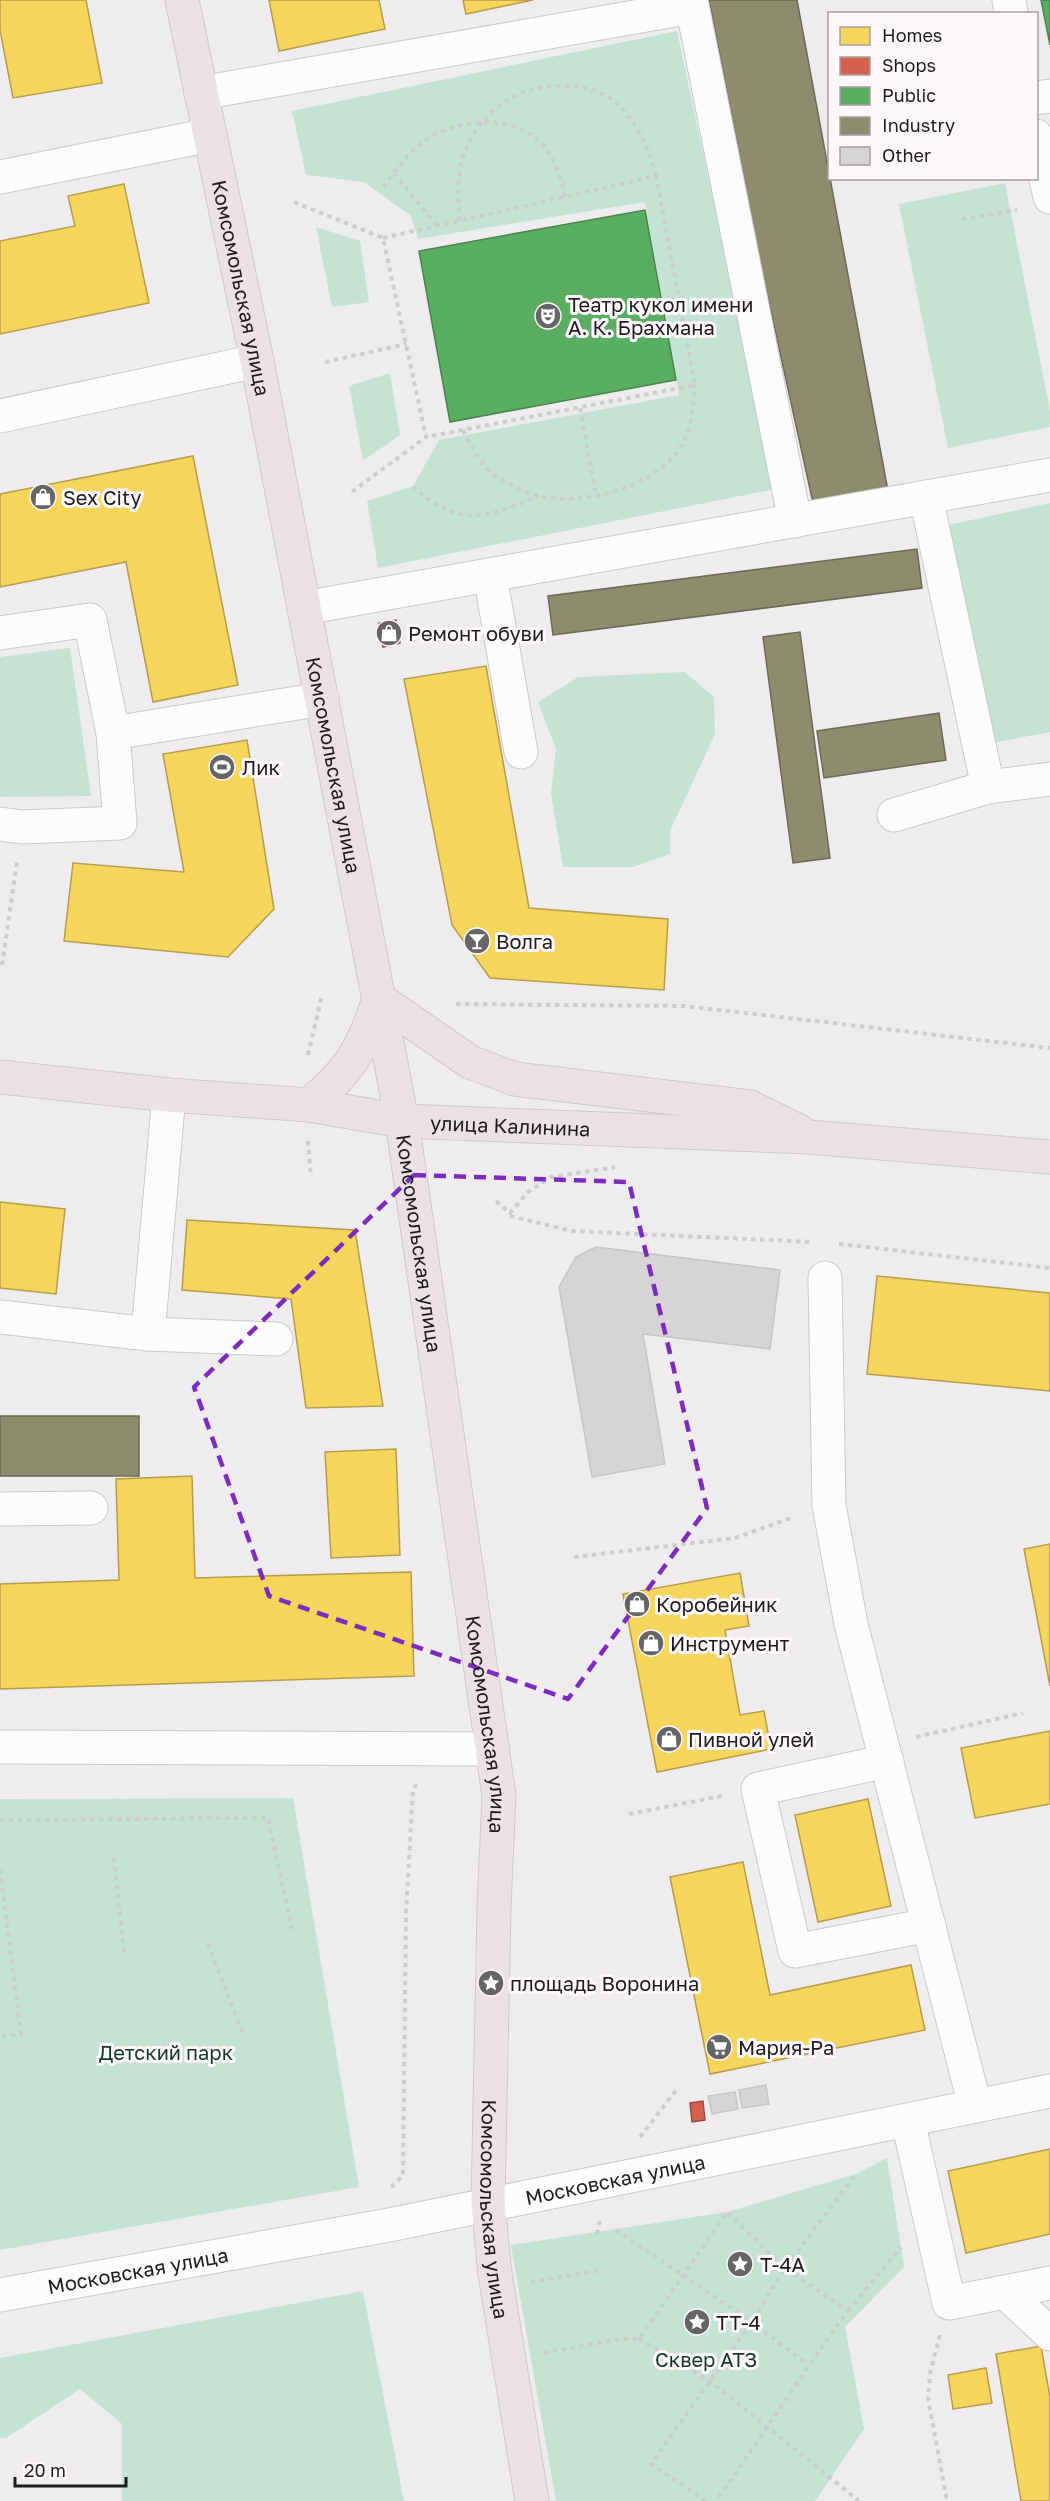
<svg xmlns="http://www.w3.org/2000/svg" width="1050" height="2501" viewBox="0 0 1050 2501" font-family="'Golos Text',sans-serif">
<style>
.green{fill:#c4e3d5}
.homes{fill:#f6d55c;stroke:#b59d49;stroke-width:1.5}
.shops{fill:#d6604d;stroke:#9e4b3f;stroke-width:1.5}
.public{fill:#5aae61;stroke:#48824d;stroke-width:1.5}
.industry{fill:#8c8c6e;stroke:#6b6a56;stroke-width:1.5}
.building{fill:#d6d4d7;stroke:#c7c5c7;stroke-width:1.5}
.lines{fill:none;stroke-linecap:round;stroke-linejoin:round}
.minor-casing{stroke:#cac8ca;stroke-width:35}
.major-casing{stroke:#cccacc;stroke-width:35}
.path{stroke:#cecdce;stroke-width:4;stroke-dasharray:4.5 4.5;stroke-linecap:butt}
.minor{stroke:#fdfcfd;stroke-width:33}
.major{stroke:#ece2e6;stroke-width:33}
.marked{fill:none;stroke:#7b2cbf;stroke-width:4.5;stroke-dasharray:12 8;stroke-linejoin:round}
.labels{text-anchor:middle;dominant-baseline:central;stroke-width:6;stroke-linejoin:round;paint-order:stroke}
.street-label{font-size:20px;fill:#1d1b1d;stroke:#fef8fd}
.poi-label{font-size:20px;fill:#1d1b1d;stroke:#fef8fd;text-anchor:start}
.park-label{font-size:20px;fill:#0f3828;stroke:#fef8fd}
</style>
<rect width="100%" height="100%" fill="#efecef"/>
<path class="green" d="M677 31 775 489 378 568 367 501 413 486 439 440 679 395 645 202 418 239 411 216 364 182 306 175 292 111Z
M1005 183 1050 411V427L948 448 899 204Z
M316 227 360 241 369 302 332 307Z
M390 373 400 435 363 461 349 386Z
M1050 503V732L988 744 948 525Z
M70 648 91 796 0 797V657Z
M685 672 714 697 715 734 670 831V854L633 867H563L551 793 556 749 538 702 578 677Z
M293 1798 359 2187 0 2250V1799Z
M887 2158 904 2267 845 2327 864 2429 815 2501H556L511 2245 727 2212 856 2174Z
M363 2291 404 2501H122V2424L80 2389 6 2438H0V2358Z"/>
<path class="homes" d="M0 0H86L102 83 13 98 0 30Z
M269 0H379L385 29 279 51Z
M463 0H533L466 14Z
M124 184 149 303 0 334V241L75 226 68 196Z
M193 456 238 685 153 702 126 562 0 587V494Z
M486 666 529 908 668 919 664 990 490 978 452 925 404 679Z
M247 740 274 909 228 957 64 941 73 863 184 872 163 754Z
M0 1202 65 1209 56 1294 0 1288Z
M187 1220 355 1230 383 1406 306 1408 291 1299 182 1290Z
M877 1276 1050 1293V1391L867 1374Z
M396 1449 400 1555 331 1558 325 1452Z
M192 1476 195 1578 411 1572 414 1676 0 1689V1584L119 1580 116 1479Z
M1050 1544V1686L1024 1549Z
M740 1573 749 1626 725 1630 740 1715 764 1711 771 1749 657 1772 623 1594Z
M1050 1731V1804L975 1818 961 1748Z
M868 1799 891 1906 818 1922 795 1815Z
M743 1862 770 1995 911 1965 925 2030 710 2074 670 1877Z
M1050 2149V2234L966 2253 948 2171Z
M1041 2346 1050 2397V2501H1021L996 2354Z
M986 2368 992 2403 953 2409 948 2375Z"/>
<path class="shops" d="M396 620 400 643 383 647 379 623Z
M703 2101 705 2120 692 2122 690 2103Z"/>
<path class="public" d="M1041 0H1050V45Z
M645 210 676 380 450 422 419 251Z"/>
<path class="industry" d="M709 0H797L888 491 813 503 760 261Z
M917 549 922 588 553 635 548 596Z
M800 632 830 858 793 863 763 637Z
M939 713 946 760 824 778 817 731Z
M0 1416H139V1476H0Z"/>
<path class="building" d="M596 1247 780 1270 770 1349 643 1334 665 1464 592 1477 559 1287 576 1257Z
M766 2085 769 2104 742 2108 739 2090Z
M735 2092 738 2109 712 2114 708 2096Z"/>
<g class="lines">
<defs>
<g id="minor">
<path d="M691 0 795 521"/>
<path d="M1009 0 1011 14"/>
<path d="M201 93 692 7"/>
<path d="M1036 98 1050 96"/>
<path d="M1036 136 1050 197"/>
<path d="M0 177 210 135"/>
<path d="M0 416 257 361"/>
<path d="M926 497 988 787 1050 779"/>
<path d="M490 575 521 752"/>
<path d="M304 608 1050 475"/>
<path d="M0 633 90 620 113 733 120 823 22 827 0 824"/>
<path d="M113 733 322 699"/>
<path d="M894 815 988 787"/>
<path d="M169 1095 148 1334 276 1339"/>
<path d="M825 1278 829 1505 851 1624 975 2106"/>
<path d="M0 1317 148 1334"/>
<path d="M0 1509 91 1508"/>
<path d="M0 1747 492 1749"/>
<path d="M887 1761 758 1789 795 1951 929 1925"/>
<path d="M908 2121 949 2303 1050 2283"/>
<path d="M1005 2292 1050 2334"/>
<path id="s1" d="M0 2295 389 2225 1050 2091"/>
</g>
<g id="major">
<path id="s2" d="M182 0 257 361 402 1121 499 1796 494 1907 488 2203 495 2274 532 2501"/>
<path id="s3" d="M0 1077 169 1095 309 1105 402 1121 809 1137 1050 1157"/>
<path d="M309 1105C351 1069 362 1051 379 999L470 1062 515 1079 750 1107 799 1131"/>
</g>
</defs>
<use href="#minor" class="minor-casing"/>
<use href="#major" class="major-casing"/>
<path class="path" d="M394 173 437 226
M383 187C395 172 405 157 419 145 448 120 509 112 538 140 554 155 561 176 565 197
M294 202 383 238 426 437 349 494
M962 219 1017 210
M459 221C459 200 456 178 463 157 479 109 523 81 572 86 584 87 601 91 611 99 636 119 648 145 656 176
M383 238 656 176 695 385 426 437
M325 362 406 344
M580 408 596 495
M463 430C473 451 484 470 505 482 515 487 529 494 539 496 586 507 664 485 685 439 692 422 694 404 695 385
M413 486C458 529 487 518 539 496
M2 965 17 862
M456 1004 684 1006 1050 1048
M308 1055 322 995
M308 1141 311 1177
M496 1201 510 1213 528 1192 551 1177 615 1167
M510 1216 572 1231 814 1242
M839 1244 1050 1268
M574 1557 735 1538 794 1517
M916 1737 1023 1713
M629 1814 722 1796
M0 1820 268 1818 292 1929
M114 1858 124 1954
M0 1870 21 2034 0 2037
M208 1944 243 2034
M640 2137 677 2089
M391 2187 403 2176 406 1913 413 1789 417 1784
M616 2230 752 2322 808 2365
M597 2234 600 2220
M531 2282 602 2270
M848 2311 901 2247
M940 2335 930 2373 928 2398 947 2501
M639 2339 710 2381 859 2501
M544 2353 620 2339H639L727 2212 785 2268 848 2311C802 2373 761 2438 716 2501
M706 2501 651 2464 752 2322 785 2268 856 2174"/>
<use href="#minor" class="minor"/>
<use href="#major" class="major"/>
</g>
<path class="marked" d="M414 1175 629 1182 707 1508 568 1699 269 1596 194 1387Z"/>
<defs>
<symbol id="theatre-disc" viewBox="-11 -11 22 22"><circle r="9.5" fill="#666466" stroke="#fef8fd"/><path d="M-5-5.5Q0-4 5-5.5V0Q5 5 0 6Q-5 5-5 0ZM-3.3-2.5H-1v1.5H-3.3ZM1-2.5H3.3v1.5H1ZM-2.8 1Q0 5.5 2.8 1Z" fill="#fff"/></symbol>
<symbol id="shop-disc" viewBox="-11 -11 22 22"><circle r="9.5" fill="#666466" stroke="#fef8fd"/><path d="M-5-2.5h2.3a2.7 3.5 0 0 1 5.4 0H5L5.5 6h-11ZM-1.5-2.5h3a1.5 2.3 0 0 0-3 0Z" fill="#fff"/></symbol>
<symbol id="stadium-disc" viewBox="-11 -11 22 22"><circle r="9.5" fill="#666466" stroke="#fef8fd"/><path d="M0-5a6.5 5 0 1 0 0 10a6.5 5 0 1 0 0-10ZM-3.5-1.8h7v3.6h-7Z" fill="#fff"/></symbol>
<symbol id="bar-disc" viewBox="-11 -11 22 22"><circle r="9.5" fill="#666466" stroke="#fef8fd"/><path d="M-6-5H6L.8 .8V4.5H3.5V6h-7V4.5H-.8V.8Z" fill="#fff"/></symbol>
<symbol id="sight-disc" viewBox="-11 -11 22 22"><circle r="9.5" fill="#666466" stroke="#fef8fd"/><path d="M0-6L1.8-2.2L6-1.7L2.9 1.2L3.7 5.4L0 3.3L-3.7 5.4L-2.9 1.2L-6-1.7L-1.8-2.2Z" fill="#fff"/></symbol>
<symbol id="supermarket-disc" viewBox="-11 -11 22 22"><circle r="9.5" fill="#666466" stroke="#fef8fd"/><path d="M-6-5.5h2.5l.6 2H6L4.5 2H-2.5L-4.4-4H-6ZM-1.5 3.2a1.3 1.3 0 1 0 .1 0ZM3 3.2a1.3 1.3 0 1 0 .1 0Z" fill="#fff"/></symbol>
</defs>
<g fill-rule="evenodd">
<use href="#theatre-disc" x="533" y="301" width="30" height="30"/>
<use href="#shop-disc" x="28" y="482" width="30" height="30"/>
<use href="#shop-disc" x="374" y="618" width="30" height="30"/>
<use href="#stadium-disc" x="207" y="752" width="30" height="30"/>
<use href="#bar-disc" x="462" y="926" width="30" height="30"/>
<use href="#shop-disc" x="622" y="1589" width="30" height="30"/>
<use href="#shop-disc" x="636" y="1628" width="30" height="30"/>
<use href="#shop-disc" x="654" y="1724" width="30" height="30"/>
<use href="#sight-disc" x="476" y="1968" width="30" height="30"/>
<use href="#supermarket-disc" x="704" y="2032" width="30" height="30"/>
<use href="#sight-disc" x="725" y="2249" width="30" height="30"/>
<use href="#sight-disc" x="682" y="2307" width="30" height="30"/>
</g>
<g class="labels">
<g class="street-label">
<text stroke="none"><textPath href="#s2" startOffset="294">Комсомольская улица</textPath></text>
<text stroke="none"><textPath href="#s2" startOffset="780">Комсомольская улица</textPath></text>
<text stroke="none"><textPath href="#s3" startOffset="513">улица Калинина</textPath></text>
<text stroke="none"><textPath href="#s2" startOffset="1266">Комсомольская улица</textPath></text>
<text stroke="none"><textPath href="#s2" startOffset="1752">Комсомольская улица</textPath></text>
<text stroke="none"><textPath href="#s1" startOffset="626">Московская улица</textPath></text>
<text stroke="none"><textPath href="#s2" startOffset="2238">Комсомольская улица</textPath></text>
<text stroke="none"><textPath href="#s1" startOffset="140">Московская улица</textPath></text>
</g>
<g class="poi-label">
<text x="568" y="304">Театр кукол имени<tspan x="568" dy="23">А. К. Брахмана</tspan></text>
<text x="63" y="497">Sex City</text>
<text x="408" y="633">Ремонт обуви</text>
<text x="242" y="767">Лик</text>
<text x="496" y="941">Волга</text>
<text x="656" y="1604">Коробейник</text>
<text x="670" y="1643">Инструмент</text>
<text x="688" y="1739">Пивной улей</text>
<text x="510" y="1983">площадь Воронина</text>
<text x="738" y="2047">Мария-Ра</text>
<text x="760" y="2264">Т-4А</text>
<text x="716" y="2322">ТТ-4</text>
</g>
<g class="park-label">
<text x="166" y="2052">Детский парк</text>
<text x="706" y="2359">Сквер АТЗ</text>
</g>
</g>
<rect x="828" y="12" width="210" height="168" fill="#fef8fd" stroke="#a4a0a3" stroke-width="1.5"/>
<rect x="840" y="27" width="30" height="18" fill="#f6d55c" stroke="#a4a0a3" stroke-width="1.5"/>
<text x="882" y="42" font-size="18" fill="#1d1b1d">Homes</text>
<rect x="840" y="57" width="30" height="18" fill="#d6604d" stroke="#a4a0a3" stroke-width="1.5"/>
<text x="882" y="72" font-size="18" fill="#1d1b1d">Shops</text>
<rect x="840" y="87" width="30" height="18" fill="#5aae61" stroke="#a4a0a3" stroke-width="1.5"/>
<text x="882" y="102" font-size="18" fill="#1d1b1d">Public</text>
<rect x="840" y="117" width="30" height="18" fill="#8c8c6e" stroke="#a4a0a3" stroke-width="1.5"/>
<text x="882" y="132" font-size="18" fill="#1d1b1d">Industry</text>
<rect x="840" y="147" width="30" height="18" fill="#d6d4d7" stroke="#a4a0a3" stroke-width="1.5"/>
<text x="882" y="162" font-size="18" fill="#1d1b1d">Other</text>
<path d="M15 2477v9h111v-9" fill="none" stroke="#1d1b1d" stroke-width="3"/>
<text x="24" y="2477" font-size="18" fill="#1d1b1d" stroke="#fef8fd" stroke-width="4.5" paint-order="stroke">20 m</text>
</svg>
